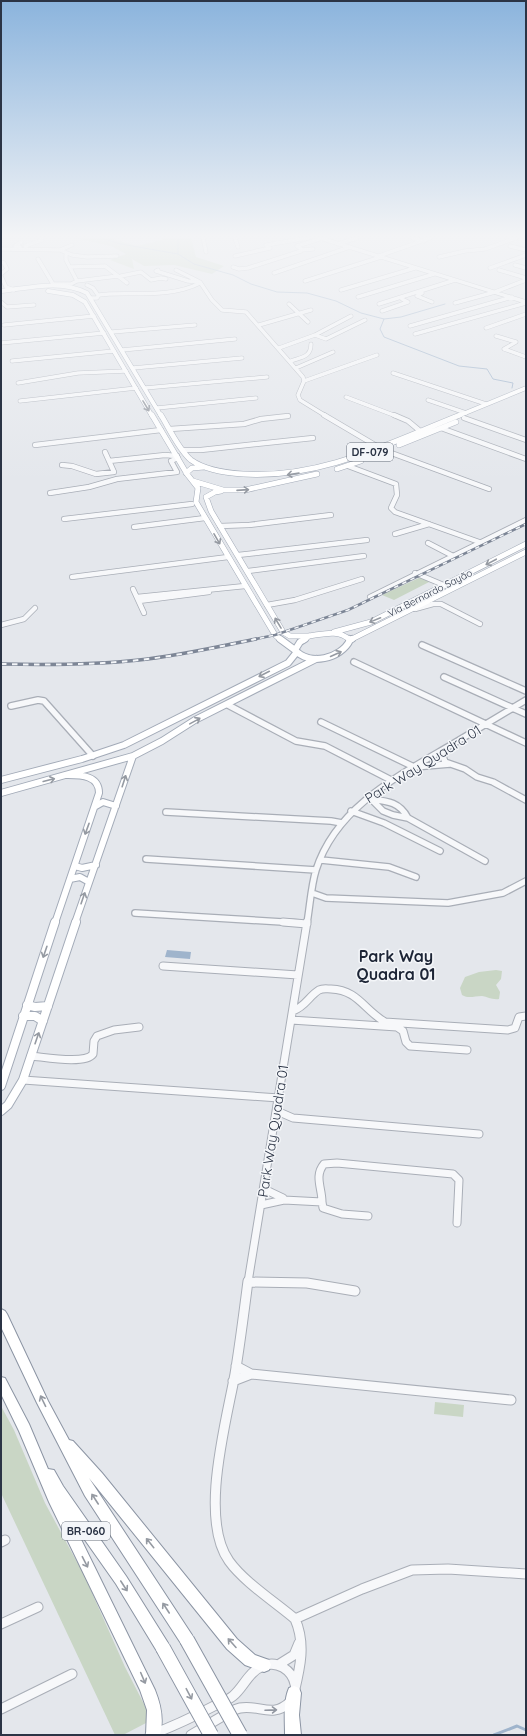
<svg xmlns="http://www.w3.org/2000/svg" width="527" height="1736" viewBox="0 0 527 1736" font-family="Quicksand,sans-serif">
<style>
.green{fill:#c9d6c5}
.water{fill:#9fb4cc}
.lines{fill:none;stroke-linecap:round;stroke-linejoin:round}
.stream-far1{stroke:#9fb4cc;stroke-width:1}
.stream{stroke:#9fb4cc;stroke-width:3}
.minor-far4-casing{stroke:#a9aeb7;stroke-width:4.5}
.minor-far3-casing{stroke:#a9aeb7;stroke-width:6}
.minor-far2-casing{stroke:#a9aeb7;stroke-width:8}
.minor-far1-casing{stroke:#a9aeb7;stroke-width:9}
.minor-casing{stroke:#a9aeb7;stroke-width:11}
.major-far3-casing{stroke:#a3abb8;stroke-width:5}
.major-far2-casing{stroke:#a3abb8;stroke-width:6}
.major-far1-casing{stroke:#a3abb8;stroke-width:8}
.major-casing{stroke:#a3abb8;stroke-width:10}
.highway-casing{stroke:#8b94a3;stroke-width:2}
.minor-far4{stroke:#f7f8fa;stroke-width:3.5}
.minor-far3{stroke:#f7f8fa;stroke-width:4.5}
.minor-far2{stroke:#f7f8fa;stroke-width:5.5}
.minor-far1{stroke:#f7f8fa;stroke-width:7}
.minor{stroke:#f7f8fa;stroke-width:9}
.major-far3{stroke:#fff;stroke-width:4}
.major-far2{stroke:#fff;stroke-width:5}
.major-far1{stroke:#fff;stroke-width:6}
.major{stroke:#fff;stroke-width:8}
.highway{fill:#fff;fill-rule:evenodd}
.rail-far1-casing{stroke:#7d8696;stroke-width:2.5}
.rail-casing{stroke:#7d8696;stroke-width:3.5}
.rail-far1{stroke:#f4f6f9;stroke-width:1.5;stroke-dasharray:4.5;stroke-linecap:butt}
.rail{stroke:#f4f6f9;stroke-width:2;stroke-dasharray:5.5;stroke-linecap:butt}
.highway-bridge-casing{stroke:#8b94a3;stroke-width:16;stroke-linecap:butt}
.highway-bridge{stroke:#fff;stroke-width:14}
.oneway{stroke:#959aa2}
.oneway2{stroke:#9196a0}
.labels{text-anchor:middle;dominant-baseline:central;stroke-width:3;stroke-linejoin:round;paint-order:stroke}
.far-street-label{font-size:10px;fill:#2b3445;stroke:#f4f6f9}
.shield{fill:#f4f6f9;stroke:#676e7b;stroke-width:1}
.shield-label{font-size:11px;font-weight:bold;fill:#2b3445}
.near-street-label{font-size:14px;fill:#2b3445;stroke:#f4f6f9}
.district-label{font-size:16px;font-weight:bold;fill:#1d2536;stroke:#f4f6f9}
</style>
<rect width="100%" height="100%" fill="#e4e7ec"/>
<path class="green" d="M75 238H110L137 246 162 240 163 238H191L196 257 224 266 212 274 174 265 144 266 132 259 134 269 110 260 126 254 111 246Z
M421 577 431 581 394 600 382 595Z
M496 970 502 971 501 979 496 985 500 992 499 999C492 1000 488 997 482 996 474 996 469 999 462 995L460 988 465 977 479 972Z
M435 1402 464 1405 463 1417 434 1414Z
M1 1406 14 1430 45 1503 84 1575 125 1667 146 1708 148 1714 146 1723 123 1735H115L1 1493Z"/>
<path class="water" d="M167 950 191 952 190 959 165 957Z"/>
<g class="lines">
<path class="stream-far1" d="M101 238 121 244 178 254 194 264 233 275 251 284 277 292 307 293 336 301 361 313 384 319 380 329 384 337 459 366 487 369 493 379 513 383 512 388
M178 238V254
M384 319 401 317 445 304"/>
<path class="stream" d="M494 1735 517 1726 526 1730"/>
<defs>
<path id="minor-far4" d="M203 238 206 252
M235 238 238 247
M320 238 526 302
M413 238 424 241
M338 244 357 238
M510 246 526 250
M20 247 15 246 21 242
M26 248 25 246 42 240 41 238
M1 249 60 250 72 255 87 257 117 256
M60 250 72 245
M301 250 313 249
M235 256 270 248 266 245 308 238
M379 256 430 238
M439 257 465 251 485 249 516 238
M38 259 53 284
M1 262 4 263 7 269 1 274
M515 265 526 268
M70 267 105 266 127 283
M233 267 239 269 248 268 301 251V249L297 246 320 239
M490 268 526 255
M158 270 156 271 188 281 200 282 212 300 222 310 246 312 303 377 304 381 298 395 300 400 326 416
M176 270 198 281
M499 270 526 278
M274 273 350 247
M1 276 6 287 14 290
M121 276 141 272 151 280 161 278 166 279
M77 281 118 276
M305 281 381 257
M53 284H71L77 281 66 260V255
M87 285 93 288 98 295
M341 290 415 268
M422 293 417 296 432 302
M358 297 434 274
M91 298H97L99 295 109 294C139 293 173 297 200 283
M1 302 7 307 34 305
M455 303 495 292 526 280
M289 304 308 322
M379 304 455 280
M382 311 408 302 402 299
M4 325 94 316
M259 325 311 310
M410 326 512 297
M486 328 526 314
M112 332 195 325
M415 334 526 303
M315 335 326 339 365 320
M496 336 516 342 504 349 526 357
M1 343 104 333
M279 348 315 335 351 316
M122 350 235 339
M12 361 114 351
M291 361C302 357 311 357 311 344
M133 368 242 358
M296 368 333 352
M393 373 486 404
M304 381 377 355
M18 383 78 373 126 371
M145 388 267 377
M346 397 396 416
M428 400 466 413
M20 401 136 388
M157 408 256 398"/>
<path id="minor-far3" d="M324 415 380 448
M394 415 408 421 420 431
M464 418 526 440
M441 428 526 459
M170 429 244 424 261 419 288 416
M35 445 161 430
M184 450H201L313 438
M386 451 489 489
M109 461 165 455 177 456
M62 465 72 466 96 474 114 472 105 452
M348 466 396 484 397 495 391 508 395 512 482 543
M50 493 89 487 117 479 177 472 171 461 178 458
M64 519 192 504
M220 526 249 525 331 515
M134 527 205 518
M395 534 429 524
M428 543 453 556
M238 555 367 540
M248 571 364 556
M415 573 446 586
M72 577 228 557
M133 589 144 613
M137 597 245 586
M370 597 526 520
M139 601 209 592
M267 605 295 600 362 579
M415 609 433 604H441L480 624
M1 625 24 619 35 608"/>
<path id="minor-far2" d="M422 645 526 691
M354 662 526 743
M444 677 526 714
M228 705 296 741 325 746 391 780
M11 706 38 700 44 701 93 756
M321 722 414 767 450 764
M441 751 445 762 465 769 477 777 493 782 526 800
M369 799C386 801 399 801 408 818
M372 800 383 811 393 815 408 818 485 861
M351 811 384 823 440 851
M166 812 331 821 342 823
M146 859 316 870
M321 860 389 867 416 877
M312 893 326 898 448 903 503 893 526 881
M135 913 299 923
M307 923C310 906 311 886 316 870 336 807 398 776 451 745 476 730 501 715 526 700"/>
<path id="minor-far1" d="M283 922 307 924
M163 966 298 975
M293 1011C306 1006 309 996 319 990 323 988 327 989 331 989 358 990 364 1010 385 1022L508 1030 515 1028 519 1017 526 1016
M291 1020 397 1027 403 1031 406 1042 410 1046 467 1050
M31 1056C44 1057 85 1065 93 1054L94 1041 97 1036 114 1030 139 1027
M23 1080 279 1098
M277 1111 293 1118 479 1134
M264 1189 283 1198
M322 1202C322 1188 314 1176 324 1164L337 1163 453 1174 459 1180 457 1223
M261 1205 284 1200 322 1202 323 1208 342 1214 368 1216
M248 1282H272
M248 1282 307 922"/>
<path id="minor" d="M248 1281C244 1312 240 1344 235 1374 226 1423 199 1519 229 1561 244 1582 275 1602 295 1619 306 1644 300 1668 294 1693
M248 1282 307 1283 355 1291
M236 1366 251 1374 511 1400
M233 1381 251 1374
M1 1542 5 1540
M295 1619 362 1589 412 1570 448 1569 526 1574
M1 1624 38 1607
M278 1665 294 1655 299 1643
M1 1709 72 1674
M150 1735C172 1727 193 1717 214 1706 220 1703 228 1700 233 1696 244 1687 248 1672 263 1666 277 1660 292 1670 295 1684
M191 1735C202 1729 230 1710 240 1708 259 1704 272 1719 290 1702"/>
<path id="major-far3" d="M1 291C29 288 61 279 87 293L161 416
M48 291 73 295 85 302 152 416
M458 416 526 388"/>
<path id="major-far2" d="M152 415 187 474 198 488 196 502 275 635 281 640
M161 415C169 428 179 450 191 460 205 470 226 473 243 474 321 479 389 443 460 415
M399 445 456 422
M337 469 361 461
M186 473 192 468 204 467
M193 481 223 490H245L317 474
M221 491 215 492 206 497 211 511 283 632 290 636H309
M334 632 371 622 526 544
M309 636C324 634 338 629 350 640
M304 640 309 636
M350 640 526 552"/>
<path id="major-far1" d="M280 639 295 650
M305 639 300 642 295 650C309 666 341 659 350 640L349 639
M350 640 352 639
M1 780 82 759 124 745 288 663 296 653
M1 793 133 756 162 741 195 720 316 659
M96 806 103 802 116 806
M75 866 82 868 96 865
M70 879 80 877 89 882
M55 923 99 793C99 776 82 775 68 775
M75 923 133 756"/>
<path id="major" d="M27 1005 35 1007 48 1006
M23 1016H35L43 1021
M1 1086 55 922
M1 1111 8 1105 23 1080 76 922"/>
<path id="highway" d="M1 1309 5 1311 7 1314 48 1401 69 1440 73 1441 102 1473 237 1639 255 1655 269 1660 271 1665 269 1670 264 1672 245 1665 227 1649 89 1478 192 1635 194 1640 192 1645 187 1647 182 1645 85 1496 37 1403 1 1327Z
M1 1377 5 1378 29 1424 48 1469 54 1470 63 1486 126 1576 168 1643 170 1648 168 1653 163 1655 158 1653 116 1584 73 1523 155 1690C161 1705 164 1719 160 1735H146L147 1710 140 1690 49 1502 19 1431 1 1394Z
M294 1686 299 1688 301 1693 299 1715 301 1735H285C285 1720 283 1702 289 1688Z"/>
</defs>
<use href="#minor-far4" class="minor-far4-casing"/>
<use href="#minor-far3" class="minor-far3-casing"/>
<use href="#minor-far2" class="minor-far2-casing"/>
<use href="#minor-far1" class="minor-far1-casing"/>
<use href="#minor" class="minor-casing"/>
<use href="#major-far3" class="major-far3-casing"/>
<use href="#major-far2" class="major-far2-casing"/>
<use href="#major-far1" class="major-far1-casing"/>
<use href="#major" class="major-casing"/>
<use href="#highway" class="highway-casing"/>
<use href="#minor-far4" class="minor-far4"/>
<use href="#minor-far3" class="minor-far3"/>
<use href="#minor-far2" class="minor-far2"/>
<use href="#minor-far1" class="minor-far1"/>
<use href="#minor" class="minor"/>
<use href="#major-far3" class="major-far3"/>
<use href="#major-far2" class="major-far2"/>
<use href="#major-far1" class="major-far1"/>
<use href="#major" class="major"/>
<use href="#highway" class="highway"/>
<defs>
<path id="rail-far1" d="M251 640 275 635 348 610 526 524"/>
<path id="rail" d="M1 664C47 665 93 665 139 660 178 656 217 647 256 639"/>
</defs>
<use href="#rail-far1" class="rail-far1-casing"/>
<use href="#rail" class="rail-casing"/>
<use href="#rail-far1" class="rail-far1"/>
<use href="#rail" class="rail"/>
<defs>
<path id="highway-bridge" d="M187 1640 240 1735
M163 1648 211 1735"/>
</defs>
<use href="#highway-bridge" class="highway-bridge-casing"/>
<use href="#highway-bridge" class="highway-bridge"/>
</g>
<defs><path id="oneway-shaft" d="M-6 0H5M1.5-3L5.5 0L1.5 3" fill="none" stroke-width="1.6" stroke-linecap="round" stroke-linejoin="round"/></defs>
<g class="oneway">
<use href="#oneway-shaft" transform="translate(146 406) rotate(59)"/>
<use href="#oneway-shaft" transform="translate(293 474) rotate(172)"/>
<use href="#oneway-shaft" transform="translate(243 490) rotate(-4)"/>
<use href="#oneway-shaft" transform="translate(217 539) rotate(60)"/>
<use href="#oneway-shaft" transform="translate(491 562) rotate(152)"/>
<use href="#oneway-shaft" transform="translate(375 620) rotate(158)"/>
<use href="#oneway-shaft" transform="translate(278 623) rotate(-121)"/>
<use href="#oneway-shaft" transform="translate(336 654) rotate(-24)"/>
<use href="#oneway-shaft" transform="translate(264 674) rotate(153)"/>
<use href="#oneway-shaft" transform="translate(195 721) rotate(-29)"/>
<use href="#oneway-shaft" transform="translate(49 780) rotate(-14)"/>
<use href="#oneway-shaft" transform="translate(124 781) rotate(-72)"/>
<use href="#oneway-shaft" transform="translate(87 829) rotate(110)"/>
<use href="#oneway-shaft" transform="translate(83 898) rotate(-71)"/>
<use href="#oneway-shaft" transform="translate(45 952) rotate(109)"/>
<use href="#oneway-shaft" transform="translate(37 1038) rotate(-71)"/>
<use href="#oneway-shaft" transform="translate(43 1401) rotate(-116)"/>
<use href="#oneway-shaft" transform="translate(95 1499) rotate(-123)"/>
<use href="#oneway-shaft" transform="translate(150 1543) rotate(-129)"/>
<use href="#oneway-shaft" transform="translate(85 1562) rotate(63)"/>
<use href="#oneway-shaft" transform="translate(124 1586) rotate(57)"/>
<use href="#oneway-shaft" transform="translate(166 1608) rotate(-123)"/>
<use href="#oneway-shaft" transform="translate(232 1643) rotate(-132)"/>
<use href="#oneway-shaft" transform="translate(143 1678) rotate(67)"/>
<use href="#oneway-shaft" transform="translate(189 1694) rotate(62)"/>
</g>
<use class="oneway2" href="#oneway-shaft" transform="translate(271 1710) rotate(-2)"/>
<linearGradient id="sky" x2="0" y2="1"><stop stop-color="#8bb4dd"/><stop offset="0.49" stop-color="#f3f4f6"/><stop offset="1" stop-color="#f3f4f6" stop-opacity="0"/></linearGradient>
<rect width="527" height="481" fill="url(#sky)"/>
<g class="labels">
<g class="far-street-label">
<text transform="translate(430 593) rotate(-27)">Via Bernardo Sayão</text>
</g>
<g class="shield">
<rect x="347" y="443" width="46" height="18" rx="3"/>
<rect x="62" y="1522" width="48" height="18" rx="3"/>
</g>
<g class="shield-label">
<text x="370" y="452">DF-079</text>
<text x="86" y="1531">BR-060</text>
</g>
<g class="near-street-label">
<text transform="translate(423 764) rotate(-32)">Park Way Quadra 01</text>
<text transform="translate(273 1131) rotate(-81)">Park Way Quadra 01</text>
</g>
<g class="district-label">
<text x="396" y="956">Park Way<tspan x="396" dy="18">Quadra 01</tspan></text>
</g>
</g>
<rect width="527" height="1736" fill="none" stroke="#2b3445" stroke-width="4"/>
</svg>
